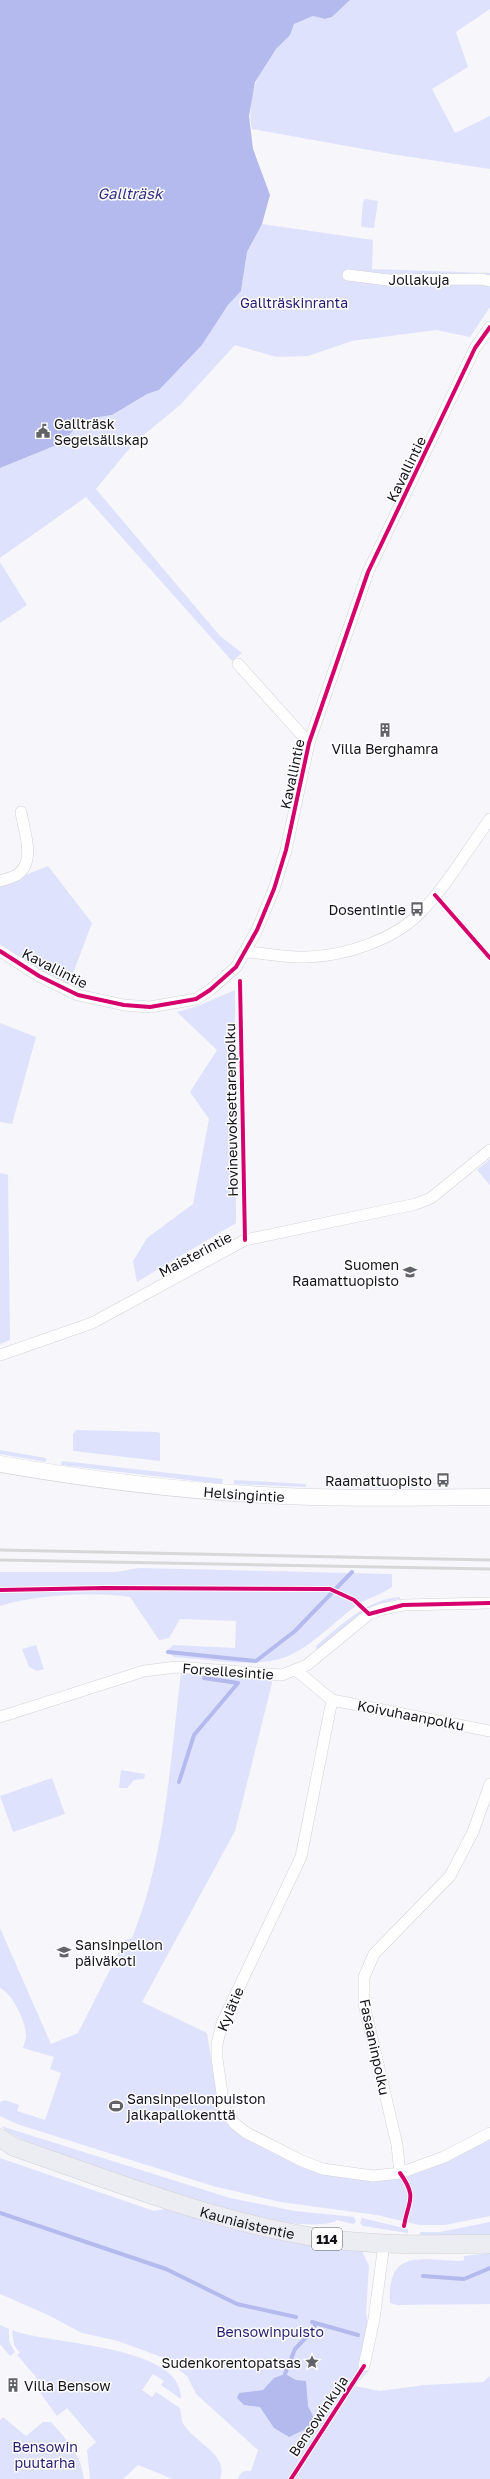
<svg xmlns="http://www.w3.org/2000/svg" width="490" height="2479" viewBox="0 0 490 2479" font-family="'Golos Text',sans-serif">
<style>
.green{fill:#dfe2fc}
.water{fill:#b4baed}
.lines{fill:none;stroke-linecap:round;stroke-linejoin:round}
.stream{stroke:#b4baed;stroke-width:4}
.street-casing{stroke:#d2d3d8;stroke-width:12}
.secondary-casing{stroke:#d2d3d8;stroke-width:17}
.primary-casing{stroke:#d1d1d4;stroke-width:19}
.street{stroke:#fefefe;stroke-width:11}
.secondary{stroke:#fefefe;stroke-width:16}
.primary{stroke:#ecedf3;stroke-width:18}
.rail{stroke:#d7d7d8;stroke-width:3}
.cycleway-casing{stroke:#fff;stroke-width:6}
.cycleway{stroke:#d6006c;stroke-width:4}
.labels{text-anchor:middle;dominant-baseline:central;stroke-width:3;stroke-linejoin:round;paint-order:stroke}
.shield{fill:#fff;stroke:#5a5a5f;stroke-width:1}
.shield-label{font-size:13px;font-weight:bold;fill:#13131a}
.street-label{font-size:14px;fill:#13131a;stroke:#fff}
.park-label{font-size:14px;fill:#241d6e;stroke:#fff}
.poi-label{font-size:14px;fill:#13131a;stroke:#fff;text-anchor:start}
.water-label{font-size:15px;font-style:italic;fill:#312e80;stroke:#fff}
</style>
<rect width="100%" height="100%" fill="#f6f6fb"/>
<path class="green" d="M350 0H490V9L456 32 468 67 432 89 455 133 490 116V169L391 154 252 129C246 100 257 71 276 49 283 40 290 35 294 24L313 16 325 19 332 17Z
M365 199 378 201 374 228 361 227 363 202Z
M262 224 373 240 372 269 490 273V307L470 337 436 330 352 341 308 356 276 357 235 345 180 405 134 443 96 489 220 636 242 653 232 661 86 497 0 558V468L64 442 78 424 93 418 112 415 147 394 159 390 202 345 228 305 241 291 247 252Z
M0 562 27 605 0 623Z
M48 866 92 923 69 984 32 965 0 944V885Z
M235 990 236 1223 137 1282 133 1261 147 1238 193 1204 209 1119 190 1092 217 1050 177 1012 198 1006Z
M0 1023 36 1037 12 1124 0 1122Z
M490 1159V1185L477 1170Z
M0 1173 8 1175 10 1340 0 1344Z
M76 1430 157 1432 160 1433V1461L73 1451V1434Z
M0 1450 46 1458V1462L0 1454Z
M62 1461 223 1479 222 1484 61 1465Z
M234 1480 306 1484V1487L234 1484Z
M328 1483 383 1484V1488L327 1487Z
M437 1483 415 1488H393L394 1484Z
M139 1568 392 1574V1587C381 1595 368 1598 357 1605 335 1621 308 1650 283 1658 253 1668 206 1659 174 1657L167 1651 173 1645 235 1648 236 1621 180 1619 169 1638 159 1640 130 1597C93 1591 35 1595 0 1606V1572H116Z
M400 1597V1599C367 1603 342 1631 317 1651L316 1646C340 1626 367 1599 400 1597Z
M36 1645 44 1669 37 1671 29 1667 22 1649Z
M181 1673 271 1678 272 1683 235 1831 142 2002 207 2033 219 2107 227 2124 293 2161 373 2180 490 2135V2216L445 2225H419L377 2215 280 2202 213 2186 17 2124 0 2116V2102L5 2100 19 2105 17 2111 45 2120 61 2073 50 2069 54 2057 23 2048C24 2044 26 2040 26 2036 26 2022 13 1994 0 1988V1928L51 2044 78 2033 125 1940 132 1938C166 1855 170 1761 181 1673Z
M121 1770 145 1774 144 1779 134 1780 127 1788H119Z
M52 1778 65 1814 13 1832 0 1796Z
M1 2126 230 2198 295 2211 354 2217 356 2222 353 2224 337 2220C329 2227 293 2224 281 2222 241 2215 20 2150 1 2126Z
M0 2158 154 2211 170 2208 362 2251 369 2266 366 2313 369 2328 359 2362 369 2370 355 2386 380 2391 424 2385 483 2382 490 2376V2479H238C240 2472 244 2470 251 2471L258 2450 196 2394 187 2376 164 2358 118 2341 82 2333 46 2314 0 2294Z
M362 2218 408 2229V2233L363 2226 360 2223Z
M490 2222V2235L420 2236V2232H440Z
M490 2253V2304L397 2305 390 2303C387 2248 421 2260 459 2261L464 2260V2256Z
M0 2325 9 2329V2341L15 2352 10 2356 0 2344Z
M12 2330C47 2345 184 2344 181 2399L161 2385 164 2381 153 2374 142 2390 152 2397 156 2392 180 2408C181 2412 181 2417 182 2421 191 2442 230 2453 220 2479H173L138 2465 123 2479H90L87 2450 96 2442 67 2408 57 2416 41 2394 36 2377 17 2355 20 2353 14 2345Z
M3 2417 26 2436 43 2422H51C67 2440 81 2454 84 2479H0V2420Z"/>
<path class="water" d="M0 0H350L332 17 325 19 313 16 294 24 290 35 276 49 255 82 249 116 253 149 270 195 262 224 247 252 241 291 228 305 202 345 159 390 147 394 112 415 93 418 78 424 64 442 0 468Z
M285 2374 296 2380 306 2381 308 2406 314 2418 308 2428 289 2437 274 2428 260 2407 244 2405 237 2398 239 2393 263 2390 274 2378Z"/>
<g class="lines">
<path class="stream" d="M168 1652 256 1661 295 1631 352 1572
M204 1678 238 1683
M179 1782 194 1735 238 1683
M0 2213 166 2269 237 2304 296 2317
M423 2276 464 2279 490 2268
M312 2322 358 2335
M285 2374 295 2349 313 2330 316 2323"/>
<defs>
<path id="street" d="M348 275 388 280 481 279 490 281
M238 664 309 743
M0 881C5 879 13 878 18 874 36 861 24 831 21 812
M0 951 39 976 78 995 124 1005 150 1007 196 999 210 990 236 967 257 930 274 889 286 850 309 743 368 572 475 348 490 327
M246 952C266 953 287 958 307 957 345 956 394 940 421 912 448 884 468 849 490 819
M0 1355 92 1323 245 1240 416 1204 431 1198 490 1150
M297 1671 332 1700 301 1857 222 2023 217 2044V2059L224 2107 234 2123 245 2132 302 2161 323 2169 373 2176 400 2173 444 2157 490 2133
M332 1700 490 1731
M0 1717 144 1671 176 1667 282 1675 307 1665 369 1614 382 1609 403 1605 490 1603
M400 2173 397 2145 364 2004V1977L374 1954 450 1876 473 1832 490 1784
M364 2366 374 2319 384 2244"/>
<g id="secondary">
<path id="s1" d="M0 1464C103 1482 207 1494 312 1497 371 1499 431 1497 490 1497"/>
</g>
<g id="primary">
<path id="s2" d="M0 2138 14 2147C115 2182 216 2222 321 2238 377 2246 434 2244 490 2244"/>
</g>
</defs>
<use href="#street" class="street-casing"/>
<use href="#secondary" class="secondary-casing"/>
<use href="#primary" class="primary-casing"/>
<use href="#street" class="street"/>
<use href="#secondary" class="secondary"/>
<use href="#primary" class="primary"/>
<path class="rail" d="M0 1550 490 1560
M0 1560 490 1569"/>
<defs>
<path id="cycleway" d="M435 895 490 958
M0 951 39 976 78 995 124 1005 150 1007 196 999 210 990 236 967 257 930 274 889 286 850 309 743 368 572 475 348 490 327
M240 981 245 1240
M0 1590 104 1588 330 1589 354 1600 369 1614 403 1605 490 1603
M400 2173C418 2198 408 2201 404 2226
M291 2479 364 2366"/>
</defs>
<use href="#cycleway" class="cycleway-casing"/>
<use href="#cycleway" class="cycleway"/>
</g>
<defs>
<symbol id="civic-bare" viewBox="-9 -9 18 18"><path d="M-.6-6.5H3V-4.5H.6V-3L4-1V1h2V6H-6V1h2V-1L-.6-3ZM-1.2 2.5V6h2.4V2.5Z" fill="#626269" stroke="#fff" stroke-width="2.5" paint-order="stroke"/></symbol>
<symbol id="building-bare" viewBox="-9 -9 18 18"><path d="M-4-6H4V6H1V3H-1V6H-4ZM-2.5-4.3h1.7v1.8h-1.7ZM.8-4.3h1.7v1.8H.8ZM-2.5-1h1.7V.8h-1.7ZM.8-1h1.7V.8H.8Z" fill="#626269" stroke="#fff" stroke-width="2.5" paint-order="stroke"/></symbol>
<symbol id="bus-bare" viewBox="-9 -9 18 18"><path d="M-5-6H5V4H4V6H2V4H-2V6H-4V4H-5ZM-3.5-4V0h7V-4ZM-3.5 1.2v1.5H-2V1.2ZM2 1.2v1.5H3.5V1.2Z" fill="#626269" stroke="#fff" stroke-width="2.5" paint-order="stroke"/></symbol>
<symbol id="school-bare" viewBox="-9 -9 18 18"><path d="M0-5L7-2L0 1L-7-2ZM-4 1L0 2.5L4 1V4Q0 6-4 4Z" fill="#626269" stroke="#fff" stroke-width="2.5" paint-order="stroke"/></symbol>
<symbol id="stadium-bare" viewBox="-9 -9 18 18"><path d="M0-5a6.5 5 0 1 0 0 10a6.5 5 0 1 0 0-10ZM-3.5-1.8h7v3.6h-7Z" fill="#626269" stroke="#fff" stroke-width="2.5" paint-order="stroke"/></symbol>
<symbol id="sight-bare" viewBox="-9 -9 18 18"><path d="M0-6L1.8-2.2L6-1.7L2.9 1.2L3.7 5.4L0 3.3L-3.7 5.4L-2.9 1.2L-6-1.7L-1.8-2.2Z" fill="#626269" stroke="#fff" stroke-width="2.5" paint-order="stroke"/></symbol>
</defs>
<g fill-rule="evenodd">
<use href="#civic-bare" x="33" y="421" width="20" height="20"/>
<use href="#building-bare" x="375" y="720" width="20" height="20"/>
<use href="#bus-bare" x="407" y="899" width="20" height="20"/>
<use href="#school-bare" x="400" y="1262" width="20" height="20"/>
<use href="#bus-bare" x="433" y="1470" width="20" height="20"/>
<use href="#school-bare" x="54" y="1942" width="20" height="20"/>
<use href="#stadium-bare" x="106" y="2096" width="20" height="20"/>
<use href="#sight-bare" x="302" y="2352" width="20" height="20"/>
<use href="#building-bare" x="3" y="2375" width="20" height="20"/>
</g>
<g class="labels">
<rect class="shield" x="312" y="2228" width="30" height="22" rx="3"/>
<g class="shield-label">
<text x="327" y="2239">114</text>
</g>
<g class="street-label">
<text x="419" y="279">Jollakuja</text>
<text transform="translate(406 469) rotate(-64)">Kavallintie</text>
<text transform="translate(292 774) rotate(-78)">Kavallintie</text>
<text transform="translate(55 968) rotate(27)">Kavallintie</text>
<text transform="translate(231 1110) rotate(-91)">Hovineuvoksettarenpolku</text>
<text transform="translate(195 1254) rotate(-28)">Maisterintie</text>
<text stroke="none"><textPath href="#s1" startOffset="246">Helsingintie</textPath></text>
<text transform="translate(228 1671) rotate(4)">Forsellesintie</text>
<text transform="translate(411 1715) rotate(11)">Koivuhaanpolku</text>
<text transform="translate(230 2009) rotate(-67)">Kylätie</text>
<text transform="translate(375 2047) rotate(78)">Fasaaninpolku</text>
<text stroke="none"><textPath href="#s2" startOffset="262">Kauniaistentie</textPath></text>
<text transform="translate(318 2416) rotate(-56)">Bensowinkuja</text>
</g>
<g class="park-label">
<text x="294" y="302">Gallträskinranta</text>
<text x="270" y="2331">Bensowinpuisto</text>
<text x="45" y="2446">Bensowin<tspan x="45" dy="16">puutarha</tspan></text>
</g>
<g class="poi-label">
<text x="54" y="423">Gallträsk<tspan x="54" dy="16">Segelsällskap</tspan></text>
<text x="385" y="748" text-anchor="middle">Villa Berghamra</text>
<text x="406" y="909" text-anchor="end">Dosentintie</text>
<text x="399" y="1264" text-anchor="end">Suomen<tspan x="399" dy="16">Raamattuopisto</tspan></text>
<text x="432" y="1480" text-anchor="end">Raamattuopisto</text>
<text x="75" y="1944">Sansinpellon<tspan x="75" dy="16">päiväkoti</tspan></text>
<text x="127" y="2098">Sansinpellonpuiston<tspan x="127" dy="16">jalkapallokenttä</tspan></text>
<text x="301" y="2362" text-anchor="end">Sudenkorentopatsas</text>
<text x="24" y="2385">Villa Bensow</text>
</g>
<g class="water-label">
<text x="130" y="193">Gallträsk</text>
</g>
</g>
</svg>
